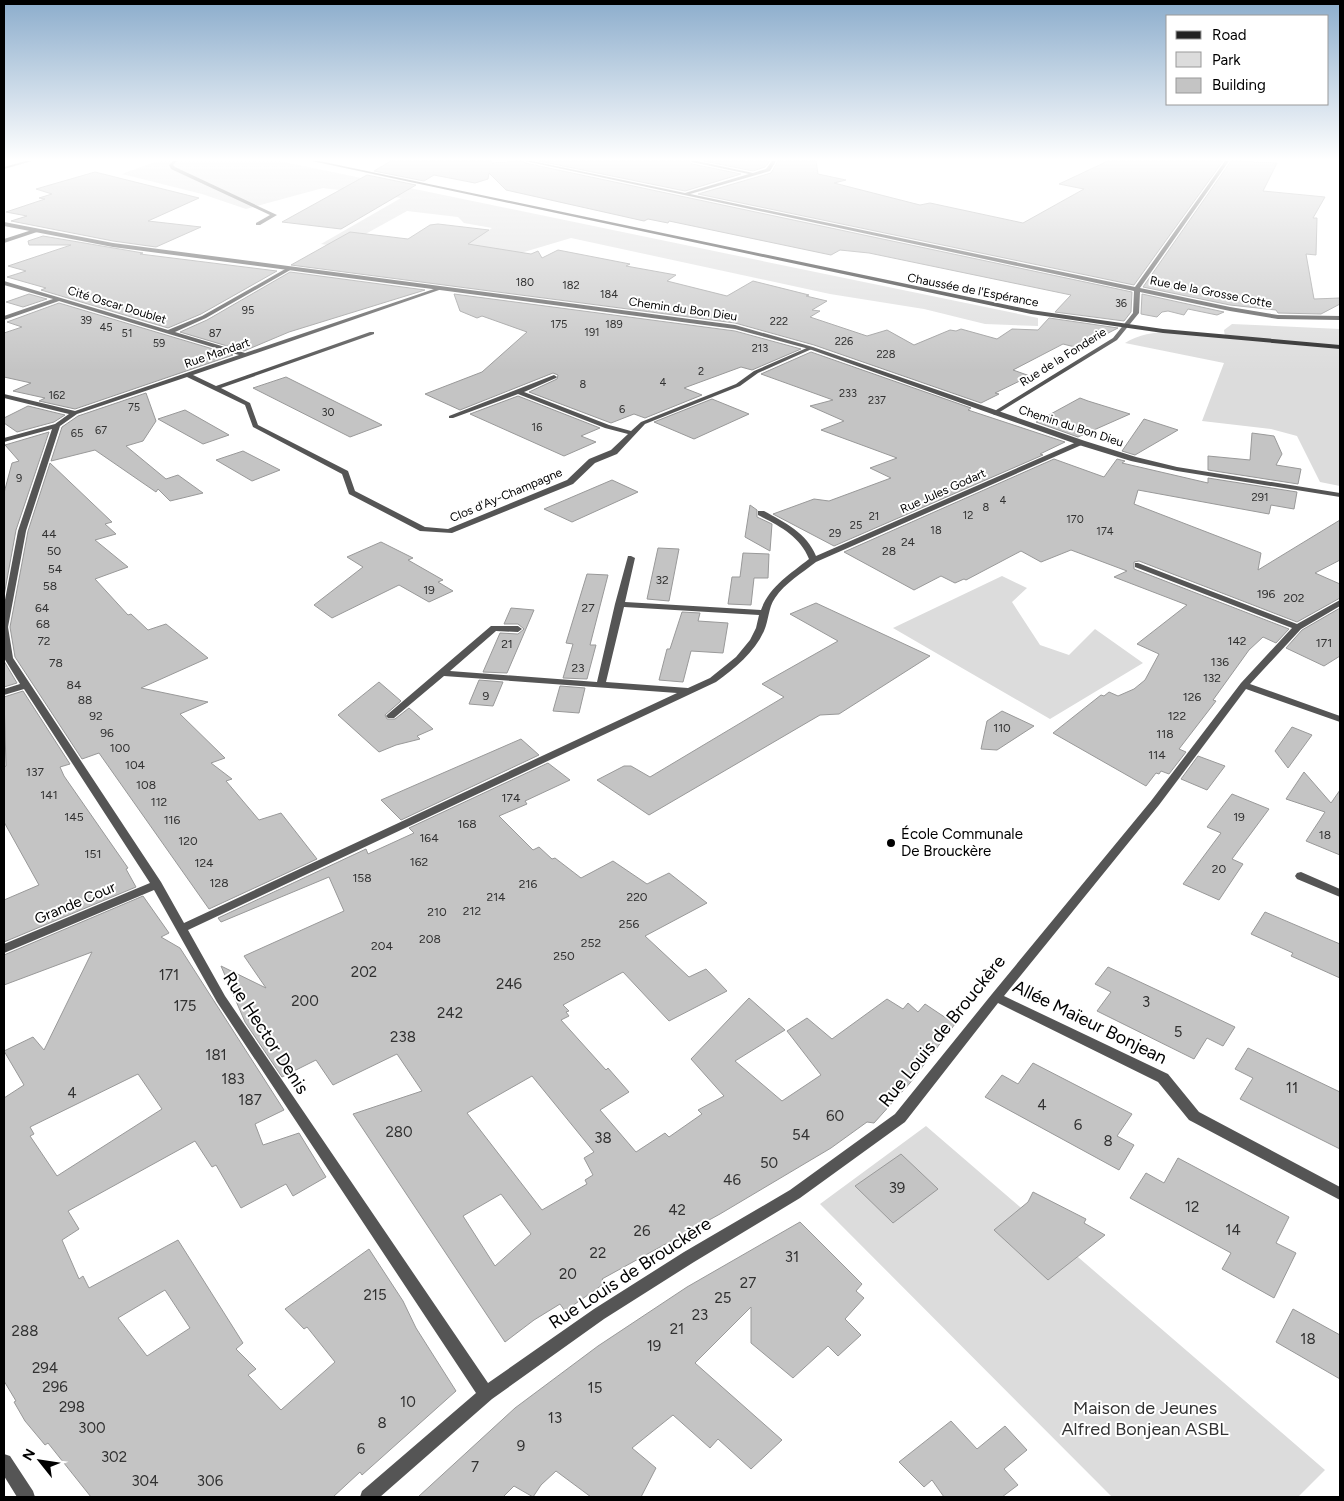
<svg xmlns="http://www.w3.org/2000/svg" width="1344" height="1501" viewBox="0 0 1344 1501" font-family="Figtree,sans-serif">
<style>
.green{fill:#dcdcdc}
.building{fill:#c4c4c4;stroke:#999;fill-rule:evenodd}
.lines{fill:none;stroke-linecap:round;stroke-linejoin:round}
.service{fill:#555;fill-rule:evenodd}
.minor{fill:#555;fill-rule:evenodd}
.tertiary{fill:#555;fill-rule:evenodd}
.secondary{fill:#222;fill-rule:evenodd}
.poi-dot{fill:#000;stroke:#fff;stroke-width:2}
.labels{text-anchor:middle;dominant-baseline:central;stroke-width:4;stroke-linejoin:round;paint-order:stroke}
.far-number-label{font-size:11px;fill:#313131}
.far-street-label{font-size:12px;fill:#000;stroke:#fff}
.number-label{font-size:12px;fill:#313131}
.poi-label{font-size:15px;fill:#000;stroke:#fff;text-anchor:start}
.street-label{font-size:15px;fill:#000;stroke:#fff}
.near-number-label{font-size:15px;fill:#313131}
.near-street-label{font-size:18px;fill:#000;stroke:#fff}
.near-park-label{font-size:18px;fill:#333;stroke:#fff}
</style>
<rect width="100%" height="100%" fill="#fff"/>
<path class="green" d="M158 161H279L1038 318V326L985 324 924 309 830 294 571 238 514 255 461 247 492 228 464 223 458 217 407 211 342 247 321 244 401 198 323 188 246 209 202 194 122 174Z
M1232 324 1340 329V486L1320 482 1297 436 1271 429 1202 421 1224 363 1125 343C1154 325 1193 334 1225 337L1224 330Z
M1002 576 1027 588 1012 602 1040 645 1069 655 1095 629 1143 663 1050 719 893 628Z
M926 1126 1325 1470 1298 1497H1112L820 1204Z"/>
<path class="building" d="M391 161H492V163L523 161 525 163 1132 292 1131 312 1124 321 1055 312 1071 295 869 253 840 250 831 255 669 221 668 223 648 219 644 221 506 190 489 173 488 179 475 183 434 175 424 181 374 171Z
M539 161H688L692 164 741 174 685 191Z
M704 161H770L765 167 753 171Z
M778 161H816L818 174 846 180 834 183 920 205 930 203 1023 223 1084 189 1059 184 1108 161H1223L1134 285 698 194 771 173Z
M1231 161 1277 163 1263 191 1325 197 1313 218H1317L1316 255 1306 254 1314 299 1340 298V304L1321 314 1278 313 1276 310 1230 305 1143 287Z
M95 172 199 198 148 221 201 227 156 247 113 241 11 221 27 216 6 212 45 199 39 198 52 194 36 189Z
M367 175 416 185 341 229 282 222Z
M438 224 489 230 468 244 531 254 538 251 542 258 558 250 630 264 626 266 676 275 667 281 727 296 753 281 809 295 806 296 827 301 812 310 820 311 810 317 867 336 887 330 914 345 950 330 956 331 961 329 997 339 1012 329 1038 330 1049 318 1118 328 1079 348 1063 344 1013 370 1030 376 995 393 999 394 981 403 814 345 735 323 291 265 350 232 408 239 430 225Z
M43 236 143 253 140 254 277 271 201 314 168 328 41 290 46 288 7 277 26 271 8 266 71 245H29L28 241Z
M290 272 425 290 289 332 244 351 180 332 207 320Z
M29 294 47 299 23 307 6 302Z
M454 294 735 331 801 349 752 370 741 367 684 388 702 395 645 418 634 414 611 423 529 392 557 379 558 375 553 373 460 410 425 394 482 372 527 332 482 316 477 318 460 311Z
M1142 294 1224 312 1217 315 1188 309 1184 315 1168 311 1162 312 1157 317 1141 314Z
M59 303 233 355 75 409 39 401 45 398 13 391 31 383 4 377V333L22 327 7 322Z
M811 352 971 408 968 410 1065 442 1040 454 1043 455 834 546 773 514 814 499 829 501 891 478 870 468 897 458 821 430 844 421 810 406 833 400 761 374Z
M286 377 382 425 350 437 253 388Z
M146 393 156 421 143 441 126 446 166 479 178 475 203 493 170 501 158 489 156 492 95 450 51 461 62 427 78 416Z
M518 396 600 428 581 436 596 442 564 456 470 414Z
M1080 398 1088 401 1130 414 1078 437 1036 422Z
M712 399 749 414 694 439 654 422Z
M28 406 65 415 54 422 17 432 4 423V418Z
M185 410 229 435 203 444 158 419Z
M1144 419 1178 430 1135 455 1122 451Z
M49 432 16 530 4 596V493L12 463 19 461 5 445Z
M1252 433 1274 436 1282 454 1276 465 1301 469 1298 484 1208 470V456L1250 460Z
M243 451 280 470 252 481 216 460Z
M1054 459 1104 477 1117 459 1125 461 1122 463 1208 483V478L1297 492 1294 509 1271 505 1269 514 1138 490 1134 504 1261 553 1258 570 1340 520V560L1315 573 1340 584V598L1297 622 1139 561 1134 562V569L1289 629 1276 643 1263 637 1249 650 1213 700 1216 701 1179 749 1186 752 1169 774 1161 771 1159 774 1156 773 1146 786 1053 733 1101 695 1104 696 1109 692 1118 696 1134 689 1145 680 1159 654 1137 644 1187 605 1114 577 1127 571 1071 550 1041 562 1021 551 966 580 964 579 955 583 941 576 914 590 844 552Z
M50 463 112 522 105 524 116 534 95 540 128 567 95 579 128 615 131 614 148 630 166 624 208 658 141 688 208 702 180 714 225 758 211 763 232 779 226 781 259 820 281 813 317 859 209 909 99 753 82 759 15 657 10 627 28 531Z
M612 480 638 492 572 522 544 509Z
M750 505 757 510V517L772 524 770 551 745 537Z
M381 542 413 558 408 560 443 580 438 582 453 591 429 602 399 585 332 618 314 605 363 567 347 557Z
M658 548 679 549 669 601 647 599Z
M743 553 769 554 768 578H754L751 605 728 604 732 577H740Z
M587 574 608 575 590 645H596L587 679 563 678 573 644 566 643Z
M816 603 930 656 839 714 820 715 649 815 597 780 624 766H631L650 777 784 697 762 684 838 641 790 614Z
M511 608 534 610 507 673 483 672 500 633 518 634 524 629 518 624H504Z
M1340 608V656L1324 666 1286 648 1302 630Z
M682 612 700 613 698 621 728 623 723 653 691 651 683 682 659 680 667 649H670Z
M4 661 17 683 4 687Z
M479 680 503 682 493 706 469 704Z
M379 682 401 701 385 715 387 719H395L409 708 433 729 417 736 420 739 396 745 379 752 338 715Z
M560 686 585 688 579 713 553 711Z
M23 691 70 764 60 767 64 776 128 868 126 869 136 887 4 942V900L39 885 4 822V767L6 766 4 697Z
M1002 711 1034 726 997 750 981 749 987 721Z
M1292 727 1312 735 1288 768 1275 751Z
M521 739 539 755 401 820 381 800Z
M1198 756 1225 766 1207 790 1181 779Z
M548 763 570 780 525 801 527 804 499 816 533 850 539 847 552 859 555 858 581 878 613 861 647 884 669 873 707 903 645 936 689 977 706 969 727 991 669 1021 623 972 563 1005 569 1011 566 1012 569 1016 561 1020 606 1070 608 1068 629 1092 600 1110 636 1152 665 1133 669 1137 702 1114 698 1110 724 1096 691 1059 749 998 785 1030 735 1061 782 1101 821 1075 787 1031 807 1018 832 1039 887 999 903 1009 908 1003 918 1012 925 1004 955 1024 910 1083 874 1123 867 1122 831 1148 720 1214 602 1279 605 1283 565 1311 560 1304 534 1320 505 1342 353 1114 422 1091 397 1054 333 1085 316 1060 282 1077 245 1022 221 966 266 988 244 956 344 911 329 877 221 922 218 918 366 849 368 854 414 833 409 828ZM532 1076 594 1152 584 1158 593 1175 585 1180 587 1184 542 1210 467 1113ZM501 1194 531 1234 495 1266 463 1216Z
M1304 772 1331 803 1340 790V855L1306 841 1325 812 1286 799Z
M1232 794 1269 809 1232 859 1243 864 1219 900 1183 884 1221 833 1207 827Z
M143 896 169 933 161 937 180 948 284 1110 255 1124 263 1145 299 1133 326 1177 293 1196 286 1184 241 1208 216 1165 212 1167 195 1141 68 1211 79 1229 62 1240 79 1279 83 1276 89 1288 178 1240 243 1343 236 1349 256 1369 248 1375 281 1410 335 1362 307 1327 304 1329 285 1309 369 1249 403 1301 416 1328 456 1391 362 1475 360 1472 333 1497H91L48 1443 45 1445 25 1421 14 1402 16 1401 4 1381V1098L24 1085 4 1051 33 1037 44 1050 92 952 4 985V955ZM138 1074 162 1109 57 1176 30 1136 34 1134 30 1127ZM165 1290 190 1328 147 1356 118 1318Z
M1265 912 1340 944V978L1291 956 1293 953 1251 934Z
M1108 967 1170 996 1235 1027 1223 1046 1207 1038 1194 1059 1097 1011 1111 992 1095 984Z
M1248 1048 1340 1092V1149L1240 1099 1253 1078 1235 1069Z
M1033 1063 1132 1114 1117 1136 1134 1145 1119 1170 985 1097 1002 1075 1018 1084Z
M901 1154 938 1189 893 1223 855 1186Z
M1178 1158 1289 1217 1276 1243 1296 1253 1274 1298 1222 1269 1231 1253 1130 1198 1146 1173 1164 1183Z
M1033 1192 1086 1219 1084 1223 1105 1235 1048 1280 994 1230 1028 1202Z
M800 1222 862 1284 856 1291 864 1298 845 1319 861 1335 838 1356 828 1346 793 1378 751 1343V1307L695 1363 782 1440 751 1469 718 1439 710 1448 673 1415 632 1448 656 1468 641 1497H591L556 1471 541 1485 533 1497 514 1486 503 1497H418L515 1408 598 1346 687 1287Z
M1293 1309 1340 1335V1379L1276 1342Z
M951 1421 977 1449 1005 1426 1027 1450 1004 1469 1018 1485 1002 1497H944L932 1480 924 1487 899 1462Z"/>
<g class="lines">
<path class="service" d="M173 161H177L173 165 175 167 277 215 260 225H256V223L270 215 171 169 169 165Z"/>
<path class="minor" d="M26 161H32L4 169V167Z
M525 161H532L685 193 749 174 692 162 690 161H697L753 173 766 169 772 161H776L770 171 690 194 1135 287 1225 161H1229L1140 288 1230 307 1278 315 1340 316V320L1278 319 1230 311 1140 292 1139 313 1117 340 995 415 993 414V412L1113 338 1133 313 1134 291Z
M35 229 37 230V232L4 243V239Z
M287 268 292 269 206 318 175 332 245 353 437 288 442 289 193 375 216 386 370 332H374V334L221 388 250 403 258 425 348 471 355 491 425 527 448 529 567 480 589 459 611 450 628 434 605 428 518 394 453 418H449V416L554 375 557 377 556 378 524 392 609 425 631 431 641 422 736 384 754 371 809 347 814 348 758 373 740 386 645 424 617 454 595 463 573 484 452 533 420 531 349 494 342 474 253 427 245 405 187 377 77 414 60 426 26 531 8 627 13 658 161 882 184 923 677 693 444 676 394 718H388L386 716 388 714 491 626H518L522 629 518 632 496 631 450 671 597 682 615 604 628 556H631L635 558 625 602 761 610C769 587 790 574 809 559 800 536 779 526 758 515V511H764C784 522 807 533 816 556L1079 441 1086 443 816 562C802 573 785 583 775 598 768 608 769 620 764 631 754 653 735 668 716 682L188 930 225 996 488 1383 594 1309 684 1252 790 1190 895 1114 992 994 1151 801 1241 683 1292 628 1135 567V563H1138L1297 624 1340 600V606L1301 629 1250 684 1340 716V722L1246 689 1159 805 1004 996 1168 1074 1199 1112 1340 1187V1200L1189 1120 1158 1082 998 1003 905 1122 800 1198 694 1262 604 1319 492 1399 380 1497H360L362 1491 476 1393 217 1002 154 890 4 953V944L150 883 24 689 4 695V689L20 684 4 658V605L18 531 52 429 4 442V438L55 424 69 414 4 398V394L75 411 239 355 59 301 4 320V316L53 299 4 285V281L168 330 202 316ZM624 607 759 615 756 628 750 640 736 657 710 678 688 688 606 682Z
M1301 872 1340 889V897L1297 879 1295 876 1297 873Z"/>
<path class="tertiary" d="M4 222 113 243 735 325 813 347 1085 441 1136 457 1177 467 1340 493V497L1177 471 1131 461 1079 445 809 349 735 329 113 247 4 226Z
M4 1454 10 1456 33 1491 35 1497H17L4 1476Z"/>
<path class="secondary" d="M312 161H319L1031 310 1163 329 1340 345V349L1163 333 1031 314Z"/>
</g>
<linearGradient id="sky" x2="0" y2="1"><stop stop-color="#8cadcc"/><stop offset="0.43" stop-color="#fff"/><stop offset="1" stop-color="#fff" stop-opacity="0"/></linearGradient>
<rect width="1344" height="371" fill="url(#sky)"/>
<circle class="poi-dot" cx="891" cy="843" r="5"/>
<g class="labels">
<g class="far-number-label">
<text x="525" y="282">180</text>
<text x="571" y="285">182</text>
<text x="609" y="294">184</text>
<text x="1121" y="303">36</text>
<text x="248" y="310">95</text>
<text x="86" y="320">39</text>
<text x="779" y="321">222</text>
<text x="559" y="324">175</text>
<text x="614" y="324">189</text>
<text x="106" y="327">45</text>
<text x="592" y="332">191</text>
<text x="127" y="333">51</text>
<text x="215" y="333">87</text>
<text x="844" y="341">226</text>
<text x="159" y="343">59</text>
<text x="760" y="348">213</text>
<text x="886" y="354">228</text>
<text x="701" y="371">2</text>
<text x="663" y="382">4</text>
<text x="583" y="384">8</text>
<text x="848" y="393">233</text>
<text x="57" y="395">162</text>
<text x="877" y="400">237</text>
<text x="134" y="407">75</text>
<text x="622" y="409">6</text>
<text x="328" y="412">30</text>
<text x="537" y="427">16</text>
<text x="101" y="430">67</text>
<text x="77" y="433">65</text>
<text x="19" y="478">9</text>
<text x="1260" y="497">291</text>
<text x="1003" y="500">4</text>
<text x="986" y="507">8</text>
<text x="968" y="515">12</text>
<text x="874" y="516">21</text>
<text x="1075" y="519">170</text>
<text x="856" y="525">25</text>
<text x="936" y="530">18</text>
<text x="1105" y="531">174</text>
<text x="835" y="533">29</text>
</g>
<g class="far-street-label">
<text transform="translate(973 290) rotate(11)">Chaussée de l'Espérance</text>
<text transform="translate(1211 292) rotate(11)">Rue de la Grosse Cotte</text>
<text transform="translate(117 305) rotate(17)">Cité Oscar Doublet</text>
<text transform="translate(683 309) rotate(8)">Chemin du Bon Dieu</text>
<text transform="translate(217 353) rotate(-19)">Rue Mandart</text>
<text transform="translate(1063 357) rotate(-32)">Rue de la Fonderie</text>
<text transform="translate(1071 426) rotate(18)">Chemin du Bon Dieu</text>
<text transform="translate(943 491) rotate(-24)">Rue Jules Godart</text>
<text transform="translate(506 495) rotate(-23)">Clos d'Ay-Champagne</text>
</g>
<g class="number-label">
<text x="49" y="534">44</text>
<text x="908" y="542">24</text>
<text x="54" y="551">50</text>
<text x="889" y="551">28</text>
<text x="55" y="569">54</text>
<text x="662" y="580">32</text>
<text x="50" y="586">58</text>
<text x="429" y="590">19</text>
<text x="1266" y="594">196</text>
<text x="1294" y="598">202</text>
<text x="42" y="608">64</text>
<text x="588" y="608">27</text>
<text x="43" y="624">68</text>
<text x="44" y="641">72</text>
<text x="1237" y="641">142</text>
<text x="1324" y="643">171</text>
<text x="507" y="644">21</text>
<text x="1220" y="662">136</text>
<text x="56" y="663">78</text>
<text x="578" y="668">23</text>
<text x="1212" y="678">132</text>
<text x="74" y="685">84</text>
<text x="486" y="696">9</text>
<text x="1192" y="697">126</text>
<text x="85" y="700">88</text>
<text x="96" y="716">92</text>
<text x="1177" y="716">122</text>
<text x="1002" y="728">110</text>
<text x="107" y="733">96</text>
<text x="1165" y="734">118</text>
<text x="120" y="748">100</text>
<text x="1157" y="755">114</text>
<text x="135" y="765">104</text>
<text x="35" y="772">137</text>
<text x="146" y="785">108</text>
<text x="49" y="795">141</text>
<text x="511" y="798">174</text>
<text x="159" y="802">112</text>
<text x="74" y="817">145</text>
<text x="1239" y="817">19</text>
<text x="172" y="820">116</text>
<text x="467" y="824">168</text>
<text x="1325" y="835">18</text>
<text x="429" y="838">164</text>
<text x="188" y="841">120</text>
<text x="93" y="854">151</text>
<text x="419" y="862">162</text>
<text x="204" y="863">124</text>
<text x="1219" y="869">20</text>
<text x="362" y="878">158</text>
<text x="219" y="883">128</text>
<text x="528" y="884">216</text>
<text x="496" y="897">214</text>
<text x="637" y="897">220</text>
<text x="472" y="911">212</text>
<text x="437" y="912">210</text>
<text x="629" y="924">256</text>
<text x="430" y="939">208</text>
<text x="591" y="943">252</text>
<text x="382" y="946">204</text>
<text x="564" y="956">250</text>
</g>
<g class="poi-label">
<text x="901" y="834">École Communale<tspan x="901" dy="17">De Brouckère</tspan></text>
</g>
<g class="street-label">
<text transform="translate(75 903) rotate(-23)">Grande Cour</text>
</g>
<g class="near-number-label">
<text x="364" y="972">202</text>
<text x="169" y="975">171</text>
<text x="509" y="984">246</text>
<text x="305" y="1001">200</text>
<text x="1146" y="1002">3</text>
<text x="185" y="1006">175</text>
<text x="450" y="1013">242</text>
<text x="1178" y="1032">5</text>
<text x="403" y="1037">238</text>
<text x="216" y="1055">181</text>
<text x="233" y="1079">183</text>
<text x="1292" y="1088">11</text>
<text x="72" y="1093">4</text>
<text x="250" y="1100">187</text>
<text x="1042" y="1105">4</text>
<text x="835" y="1116">60</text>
<text x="1078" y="1125">6</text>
<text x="399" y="1132">280</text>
<text x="801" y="1135">54</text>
<text x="603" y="1138">38</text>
<text x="1108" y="1141">8</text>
<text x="769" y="1163">50</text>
<text x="732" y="1180">46</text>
<text x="897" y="1188">39</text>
<text x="1192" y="1207">12</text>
<text x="677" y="1210">42</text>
<text x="1233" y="1230">14</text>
<text x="642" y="1231">26</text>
<text x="598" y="1253">22</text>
<text x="792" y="1257">31</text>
<text x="568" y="1274">20</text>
<text x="748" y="1283">27</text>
<text x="375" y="1295">215</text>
<text x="723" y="1298">25</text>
<text x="700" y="1315">23</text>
<text x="677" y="1329">21</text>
<text x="25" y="1331">288</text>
<text x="1308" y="1339">18</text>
<text x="654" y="1346">19</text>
<text x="45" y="1368">294</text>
<text x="55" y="1387">296</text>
<text x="595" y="1388">15</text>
<text x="408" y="1402">10</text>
<text x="72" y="1407">298</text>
<text x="555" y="1418">13</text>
<text x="382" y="1423">8</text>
<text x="92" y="1428">300</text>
<text x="521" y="1446">9</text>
<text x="361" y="1449">6</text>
<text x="114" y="1457">302</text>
<text x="475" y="1467">7</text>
<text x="145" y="1481">304</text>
<text x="210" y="1481">306</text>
</g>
<g class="near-street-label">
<text transform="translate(1090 1022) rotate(26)">Allée Maïeur Bonjean</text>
<text transform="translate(942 1031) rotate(-51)">Rue Louis de Brouckère</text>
<text transform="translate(266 1033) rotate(57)">Rue Hector Denis</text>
<text transform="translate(630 1273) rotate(-33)">Rue Louis de Brouckère</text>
</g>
<g class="near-park-label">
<text x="1145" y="1408">Maison de Jeunes<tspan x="1145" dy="21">Alfred Bonjean ASBL</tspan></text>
</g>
</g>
<rect width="1344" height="1501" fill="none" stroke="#000000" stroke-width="10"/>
<rect x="1166" y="15" width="162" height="90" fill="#ffffff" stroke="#999999"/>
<rect x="1176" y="31" width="25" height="8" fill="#222222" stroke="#999999"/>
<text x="1212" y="40" font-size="15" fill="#000000">Road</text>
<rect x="1176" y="52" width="25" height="15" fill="#dcdcdc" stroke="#999999"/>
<text x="1212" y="65" font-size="15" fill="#000000">Park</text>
<rect x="1176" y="78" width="25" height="15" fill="#c4c4c4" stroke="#999999"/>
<text x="1212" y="90" font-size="15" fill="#000000">Building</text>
<g transform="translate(40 1461) rotate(300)" stroke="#ffffff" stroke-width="4" paint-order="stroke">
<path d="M0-4L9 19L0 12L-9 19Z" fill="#000000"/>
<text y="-8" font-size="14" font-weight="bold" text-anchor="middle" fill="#000000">N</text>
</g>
</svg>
